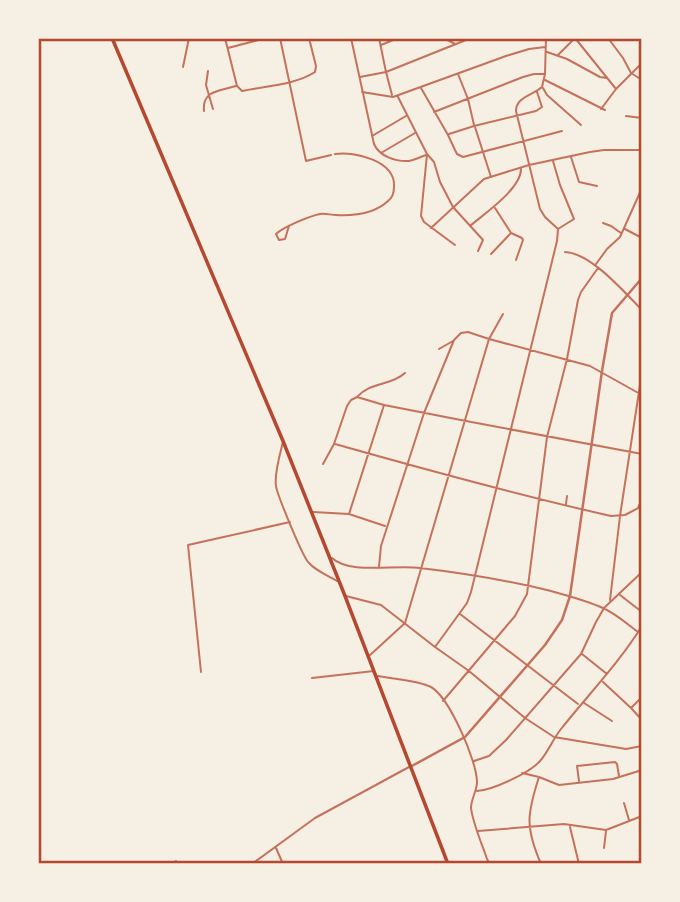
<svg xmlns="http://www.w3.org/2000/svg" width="680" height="902" viewBox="0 0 680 902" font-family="'IBM Plex Sans',sans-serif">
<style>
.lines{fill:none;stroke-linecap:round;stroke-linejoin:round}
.pedestrian{stroke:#c5725c;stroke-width:2}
.minor{stroke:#c5725c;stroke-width:2}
.tertiary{stroke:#c5725c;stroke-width:2.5}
.trunk{stroke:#b5482f;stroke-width:3.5}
.neatline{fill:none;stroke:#b5482f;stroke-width:2.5}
</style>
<rect width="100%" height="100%" fill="#f6efe4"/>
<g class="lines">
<path class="pedestrian" d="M543 88 547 95 581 125
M475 127 491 177"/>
<path class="minor" d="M225 38 237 86 242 91C265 86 295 85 315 72L316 66 309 38
M280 38 306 161 331 155
M351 38 374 144C379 156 396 162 409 161 415 160 420 157 426 155
M379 38 386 72 392 95
M444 38 455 44
M546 38 545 74 542 87C533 95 516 97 516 111L540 209 545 217 558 229
M575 38 616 89
M608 38 623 58 631 73 642 80
M640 38 642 41
M381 45 398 38
M228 48 266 38
M547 52 567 59 600 77 607 78
M558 55 574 39
M183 67 189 38
M208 71 206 85 213 109
M458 74 468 99 474 125
M360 77 386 72 471 38
M545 80 605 110
M421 88 448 135 455 150 457 154 463 157 562 131
M362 92 393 97 506 56 529 49 545 47
M398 97 427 154 434 162 440 182 453 207 483 240 478 251
M601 109 616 89 642 63
M204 111C202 90 220 91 236 86
M434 112 523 77 534 74H544
M626 116 642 118
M449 134 474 126 536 111 542 107 537 92
M372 136 406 116
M381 153 415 133
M427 154 421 216 424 222 455 245
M571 157 579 182 597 186
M553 161 560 185 574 219 558 229
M495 208 511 233 522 238 523 240 516 260
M603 223 611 226 621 233
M289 226 285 239 279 240 276 234C283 227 310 216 320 214 325 213 331 215 336 215 354 216 374 214 388 201 392 198 394 192 394 187 396 161 355 151 335 154
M470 226C485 213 521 189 521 169
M431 228 484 179 529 165 590 152 604 150H642
M625 229 642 238
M565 252C591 253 624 292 642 310
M491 254 510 234
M596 264 607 249 620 237 642 188
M439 349 453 341
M357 397C370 382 391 386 405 373
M283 442C280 454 274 474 276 486 277 494 303 558 309 563 316 571 327 575 337 581
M335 444C427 470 518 495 611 516L625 515 642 506
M323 464 334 444 347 406 351 400 357 397 384 405 466 421 642 454
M566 504 567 496
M638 508 642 499
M313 512 349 514 385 526
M349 514 384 405
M332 558C350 575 396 564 420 568 463 573 505 580 547 590 565 595 585 600 603 608 615 613 627 624 638 632
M379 567 381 546 424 413 454 340 461 333 468 332 489 339 590 366 642 395
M620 595 642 612
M346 596 381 605 435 647 469 671 525 718 554 737 626 749 642 746
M610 600 620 516 642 372
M460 614 578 704
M435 647 467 603 471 592 557 241 558 229
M582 654 607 674
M369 656 405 623 489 339 503 314
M201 672 188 545 290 522
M378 676C393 679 418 680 431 687 449 697 477 761 477 782 477 791 471 799 471 808 473 824 482 844 487 859L490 864
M312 678 374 671
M603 682 631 708 642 720
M443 701 515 616 527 594 547 437 567 359 578 300 581 292 598 268
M584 703 612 721
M632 707 642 697
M474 761 489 756 506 740 581 654 596 622 604 608 642 572
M522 773 539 777 559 785 613 779 642 770
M539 777C527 814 525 827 541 864
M579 781 577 766 615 762 617 764 619 776
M477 791C492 790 530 773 540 761 548 752 553 739 561 729 588 695 619 663 642 626
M624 803 629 820
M570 827 579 864
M478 831 564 824 606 830 642 816
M276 848 283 864
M604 848 606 831
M171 864 176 861 178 864
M252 864 315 818 409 767
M637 864 642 862"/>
<path class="tertiary" d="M410 767 465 737 545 645 562 620 570 596 602 371 612 313 642 278"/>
<path class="trunk" d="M112 38 283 441 345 596 448 864"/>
</g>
<rect width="680" height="902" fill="none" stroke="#f6efe4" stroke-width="80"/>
<rect x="40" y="40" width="600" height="822" class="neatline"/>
</svg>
